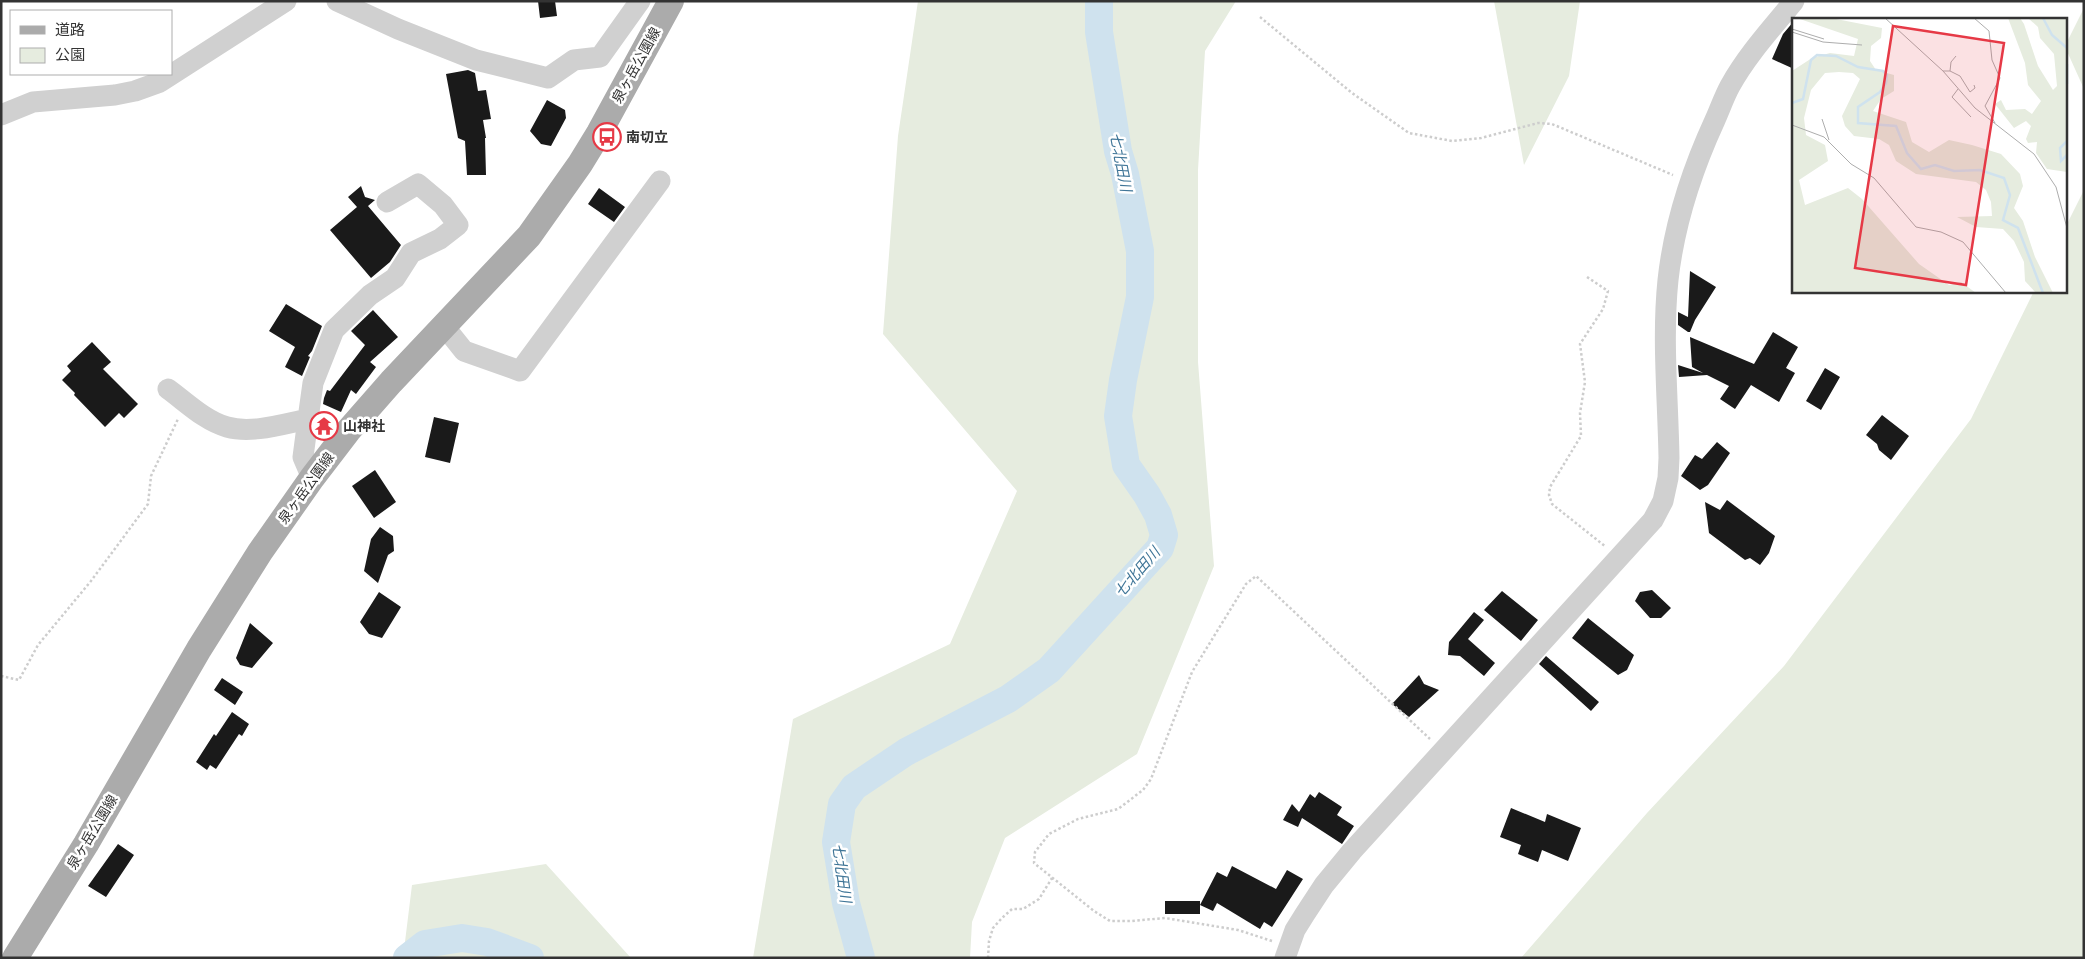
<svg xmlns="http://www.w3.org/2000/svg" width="2085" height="959" viewBox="0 0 2085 959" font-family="'Archivo Narrow','Noto Sans JP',sans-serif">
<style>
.green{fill:#e6ecdf}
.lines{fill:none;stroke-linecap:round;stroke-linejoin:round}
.river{stroke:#cfe2ee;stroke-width:28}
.building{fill:#1a1a1a}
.path{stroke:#cdcdcd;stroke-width:2.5;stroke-dasharray:2.5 2.5;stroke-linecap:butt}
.minor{stroke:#d0d0d0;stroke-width:21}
.major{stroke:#ababab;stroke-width:26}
.labels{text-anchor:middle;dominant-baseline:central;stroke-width:5;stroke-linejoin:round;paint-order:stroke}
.street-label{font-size:14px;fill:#333;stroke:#fff}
.poi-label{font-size:14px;font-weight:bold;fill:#333;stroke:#fff;text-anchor:start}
.water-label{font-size:15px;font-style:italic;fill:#3f7597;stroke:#fff}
.inset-river{fill:none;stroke:#cfe2ee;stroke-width:2.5}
.inset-road{fill:none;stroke:#adadad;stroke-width:1}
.view{fill:#e63946;fill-opacity:0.15;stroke:#e63946;stroke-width:2.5}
.inset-edge{fill:none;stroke:#333;stroke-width:2.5}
</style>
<rect width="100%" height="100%" fill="#fff"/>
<path class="green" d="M918 1H1236L1205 51 1198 170V362L1214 566 1137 754 1005 838 972 922 970 958H753L793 719 950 644 1017 491 883 334 898 136Z
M1494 1H1580L1569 76 1524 165Z
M2084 8V89L2066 49V44Z
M2084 190V958H1521L1647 813 1784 666 1971 419 2034 291H2066V226Z
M546 864 631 958H403L412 885Z"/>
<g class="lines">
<path class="river" d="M407 958 425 944 462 938 487 942 530 958
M861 958 846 903 836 842 842 804 854 787 906 752 1008 699 1049 670 1160 548 1164 535 1158 515 1147 495 1126 465 1118 416 1123 380 1140 297V251L1125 174 1118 151 1099 32V1"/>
</g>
<path class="building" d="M538 1H555L557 16 540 18Z
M1794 21V69L1772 59 1783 34Z
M468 70 475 73 478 91 486 90 491 119 483 120 486 138H485L486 175H467L465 141 458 138 446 74Z
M547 100 565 110 566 118 551 146 541 144 530 131Z
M361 186 365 197 375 200 368 206 401 245 390 262 371 278 330 230 357 207 348 197Z
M599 188 625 207 614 222 588 204Z
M1690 271 1716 287 1695 320 1690 332H1688L1678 325V312L1688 317Z
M286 304 322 326 312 351 308 356 310 357 302 376 285 367 295 347 269 331Z
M373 310 398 337 370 362 376 367 356 394 351 390 341 412 323 404 324 398 327 390 330 391 365 345 351 331Z
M1773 332 1798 347 1786 368 1795 373 1779 402 1751 385 1735 409 1720 399 1729 386 1707 375 1679 377 1678 365 1703 373 1692 367 1690 337 1754 364Z
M92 342 111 362 103 369 138 404 124 418 119 413 105 427 74 395 75 393 62 380 71 371 67 366Z
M1825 368 1840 377 1821 410 1806 401Z
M1882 415 1909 436 1891 460 1879 450 1877 444 1866 435Z
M434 417 459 423 450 463 425 457Z
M1717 442 1730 453 1708 485 1700 490 1681 476 1695 455 1702 459Z
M375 470 396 502 374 518 352 486Z
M1727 500 1775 536 1769 553 1760 565 1750 558 1745 560 1709 533 1705 502 1720 510Z
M380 527 393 536 394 551 388 555 378 583 364 571 371 539Z
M1652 590 1671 608 1661 618H1650L1635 601 1640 592Z
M1502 591 1538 620 1521 641 1484 610Z
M379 592 401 607 382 638 369 634 360 622Z
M1474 612 1484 620 1468 639 1495 663 1484 676 1460 656 1448 655 1449 642Z
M1588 618 1634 655 1627 670 1618 675 1572 638Z
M250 623 273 643 252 668 240 665 236 658Z
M1546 656 1599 702 1591 711 1539 664Z
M1419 675 1424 684 1439 690 1409 717 1392 704Z
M222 678 243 692 235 705 214 690Z
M232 712 249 724 242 736 239 734 216 769 210 765 207 770 196 762 214 734 216 736Z
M1319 792 1342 807 1337 815 1354 826 1342 844 1302 818 1298 827 1283 820 1292 804 1299 812 1310 794 1315 798Z
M1511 808 1545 822 1547 814 1581 828 1568 861 1542 850 1538 862 1518 854 1521 845 1500 837Z
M118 844 134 855 106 897 88 886Z
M1232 866 1276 889 1287 870 1303 879 1272 927 1264 922 1260 929 1217 903 1213 911 1200 905 1217 872 1227 877Z
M1165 901H1200V914H1165Z"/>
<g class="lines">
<path class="path" d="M1260 17 1352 93 1409 133 1452 141 1481 138 1538 123 1552 124 1673 175
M1587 277 1608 291 1603 309 1580 344 1585 382 1580 413 1581 436 1550 487 1549 495 1552 504 1606 547
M1 676 19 680 38 645 91 581 148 504 151 476 178 419
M1272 941 1238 930 1165 918 1131 921H1110L1094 911 1034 863 1035 852 1049 834 1078 819 1118 809 1143 790 1151 779 1192 672 1246 584 1256 576 1430 739
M988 958 989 941 993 928 1002 918 1012 909H1023L1039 899 1052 878"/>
<path class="minor" d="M337 1 398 29 476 60 548 78 574 60 600 57 640 1
M1 115 33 102 115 95 135 91 160 82 286 1
M444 326 464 351 520 371 660 181
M168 389C186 402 205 421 227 427 252 434 283 424 308 419L303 457 312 478
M308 419 313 383 334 330 370 295 395 278 411 253 440 239 458 225 443 205 418 184 387 202
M1285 958 1295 930 1305 914 1324 885 1352 851 1653 520 1663 501 1668 478 1669 458C1668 399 1662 338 1668 280 1674 225 1692 170 1715 120 1720 109 1724 97 1730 86 1747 55 1772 28 1794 1"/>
<path class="major" d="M15 958 86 844 199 649 260 552 312 478 348 431 391 382 529 236 580 164 599 133 671 1"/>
</g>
<defs>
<symbol id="bus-ring" viewBox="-11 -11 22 22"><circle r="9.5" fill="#fff" stroke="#e63946" stroke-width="1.5"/><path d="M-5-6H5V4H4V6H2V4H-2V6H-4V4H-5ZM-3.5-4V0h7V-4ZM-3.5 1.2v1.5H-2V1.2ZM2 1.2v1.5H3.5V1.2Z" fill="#e63946"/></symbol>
<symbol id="temple-ring" viewBox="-11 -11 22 22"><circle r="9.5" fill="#fff" stroke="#e63946" stroke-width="1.5"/><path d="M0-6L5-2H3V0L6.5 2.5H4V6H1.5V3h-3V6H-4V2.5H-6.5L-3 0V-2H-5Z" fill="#e63946"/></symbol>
</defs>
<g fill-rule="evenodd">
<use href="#bus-ring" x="591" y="121" width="32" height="32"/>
<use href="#temple-ring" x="308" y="410" width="32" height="32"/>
</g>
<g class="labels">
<g class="street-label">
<text transform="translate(636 65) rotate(-61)">泉ヶ岳公園線</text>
<text transform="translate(306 488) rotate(-54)">泉ヶ岳公園線</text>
<text transform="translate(92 832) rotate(-59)">泉ヶ岳公園線</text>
</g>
<g class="poi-label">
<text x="626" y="137">南切立</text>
<text x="343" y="426">山神社</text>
</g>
<g class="water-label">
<text transform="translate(1121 162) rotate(79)">七北田川</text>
<text transform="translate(1137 572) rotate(-49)">七北田川</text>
<text transform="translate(842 873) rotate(82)">七北田川</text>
</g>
</g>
<g transform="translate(1792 18)">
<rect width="275" height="275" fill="#fff"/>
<path d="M5 0H39L90 10 89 20 79 28 78 43 84 52 102 57V73L89 81 81 93 114 104 120 124 137 134 157 122 180 127 209 136 228 156 231 168 222 190 231 203 243 239 261 275H244L233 263 232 244 222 223 211 211 184 209 165 199 200 198 199 184 194 172 184 164 124 156 104 143 97 127 87 121 62 118 53 108 50 98 68 61 61 55 47 54 33 55 19 72 12 100 14 117 33 127 36 143 7 162 13 187 56 170 70 181 127 246 157 267 169 264 184 275H0V53L20 40 38 35 62 38 66 21ZM216 0H228L232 6 246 48 261 72 265 68 262 36 248 20 246 9 236 0 275 1V154L255 151 244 135 245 124 236 125 234 121 239 108 234 103 222 110 203 86 209 82 214 92 233 91 240 96 249 83 236 67 233 45Z" fill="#e6ecdf"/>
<path class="inset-river" d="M251 0 260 17 275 30M275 46V66M0 85 11 81 19 42 25 37 44 38 66 49 91 53 95 57 94 65 88 74 66 89V105L104 108 115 135 129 151 143 147 162 153 188 152 212 160 218 177 211 202 226 210 251 275M275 123 268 130 269 143 275 137"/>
<path class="inset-road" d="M93 0 151 53 183 90 242 136 264 169 275 210M182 0 197 13 200 42 208 60 193 88 203 105M0 11 32 21M0 14 31 24 70 27M151 53H158L159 44 164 38M158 53 168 58 178 74 183 70 182 67M166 71 160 79 179 99M30 101 37 122M0 107 32 119 59 146 82 160 124 209 149 214 171 224 214 275"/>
<path class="view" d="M101 8 212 25 174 267 63 250Z"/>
<rect width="275" height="275" class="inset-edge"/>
</g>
<rect width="2085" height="959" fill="none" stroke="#333333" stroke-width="5"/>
<rect x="10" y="10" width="162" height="65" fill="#ffffff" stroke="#adadad"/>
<rect x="20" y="26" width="25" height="8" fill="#ababab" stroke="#adadad"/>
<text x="55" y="35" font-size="15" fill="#333333">道路</text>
<rect x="20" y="48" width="25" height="15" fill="#e6ecdf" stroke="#adadad"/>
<text x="55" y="60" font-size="15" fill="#333333">公園</text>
</svg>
